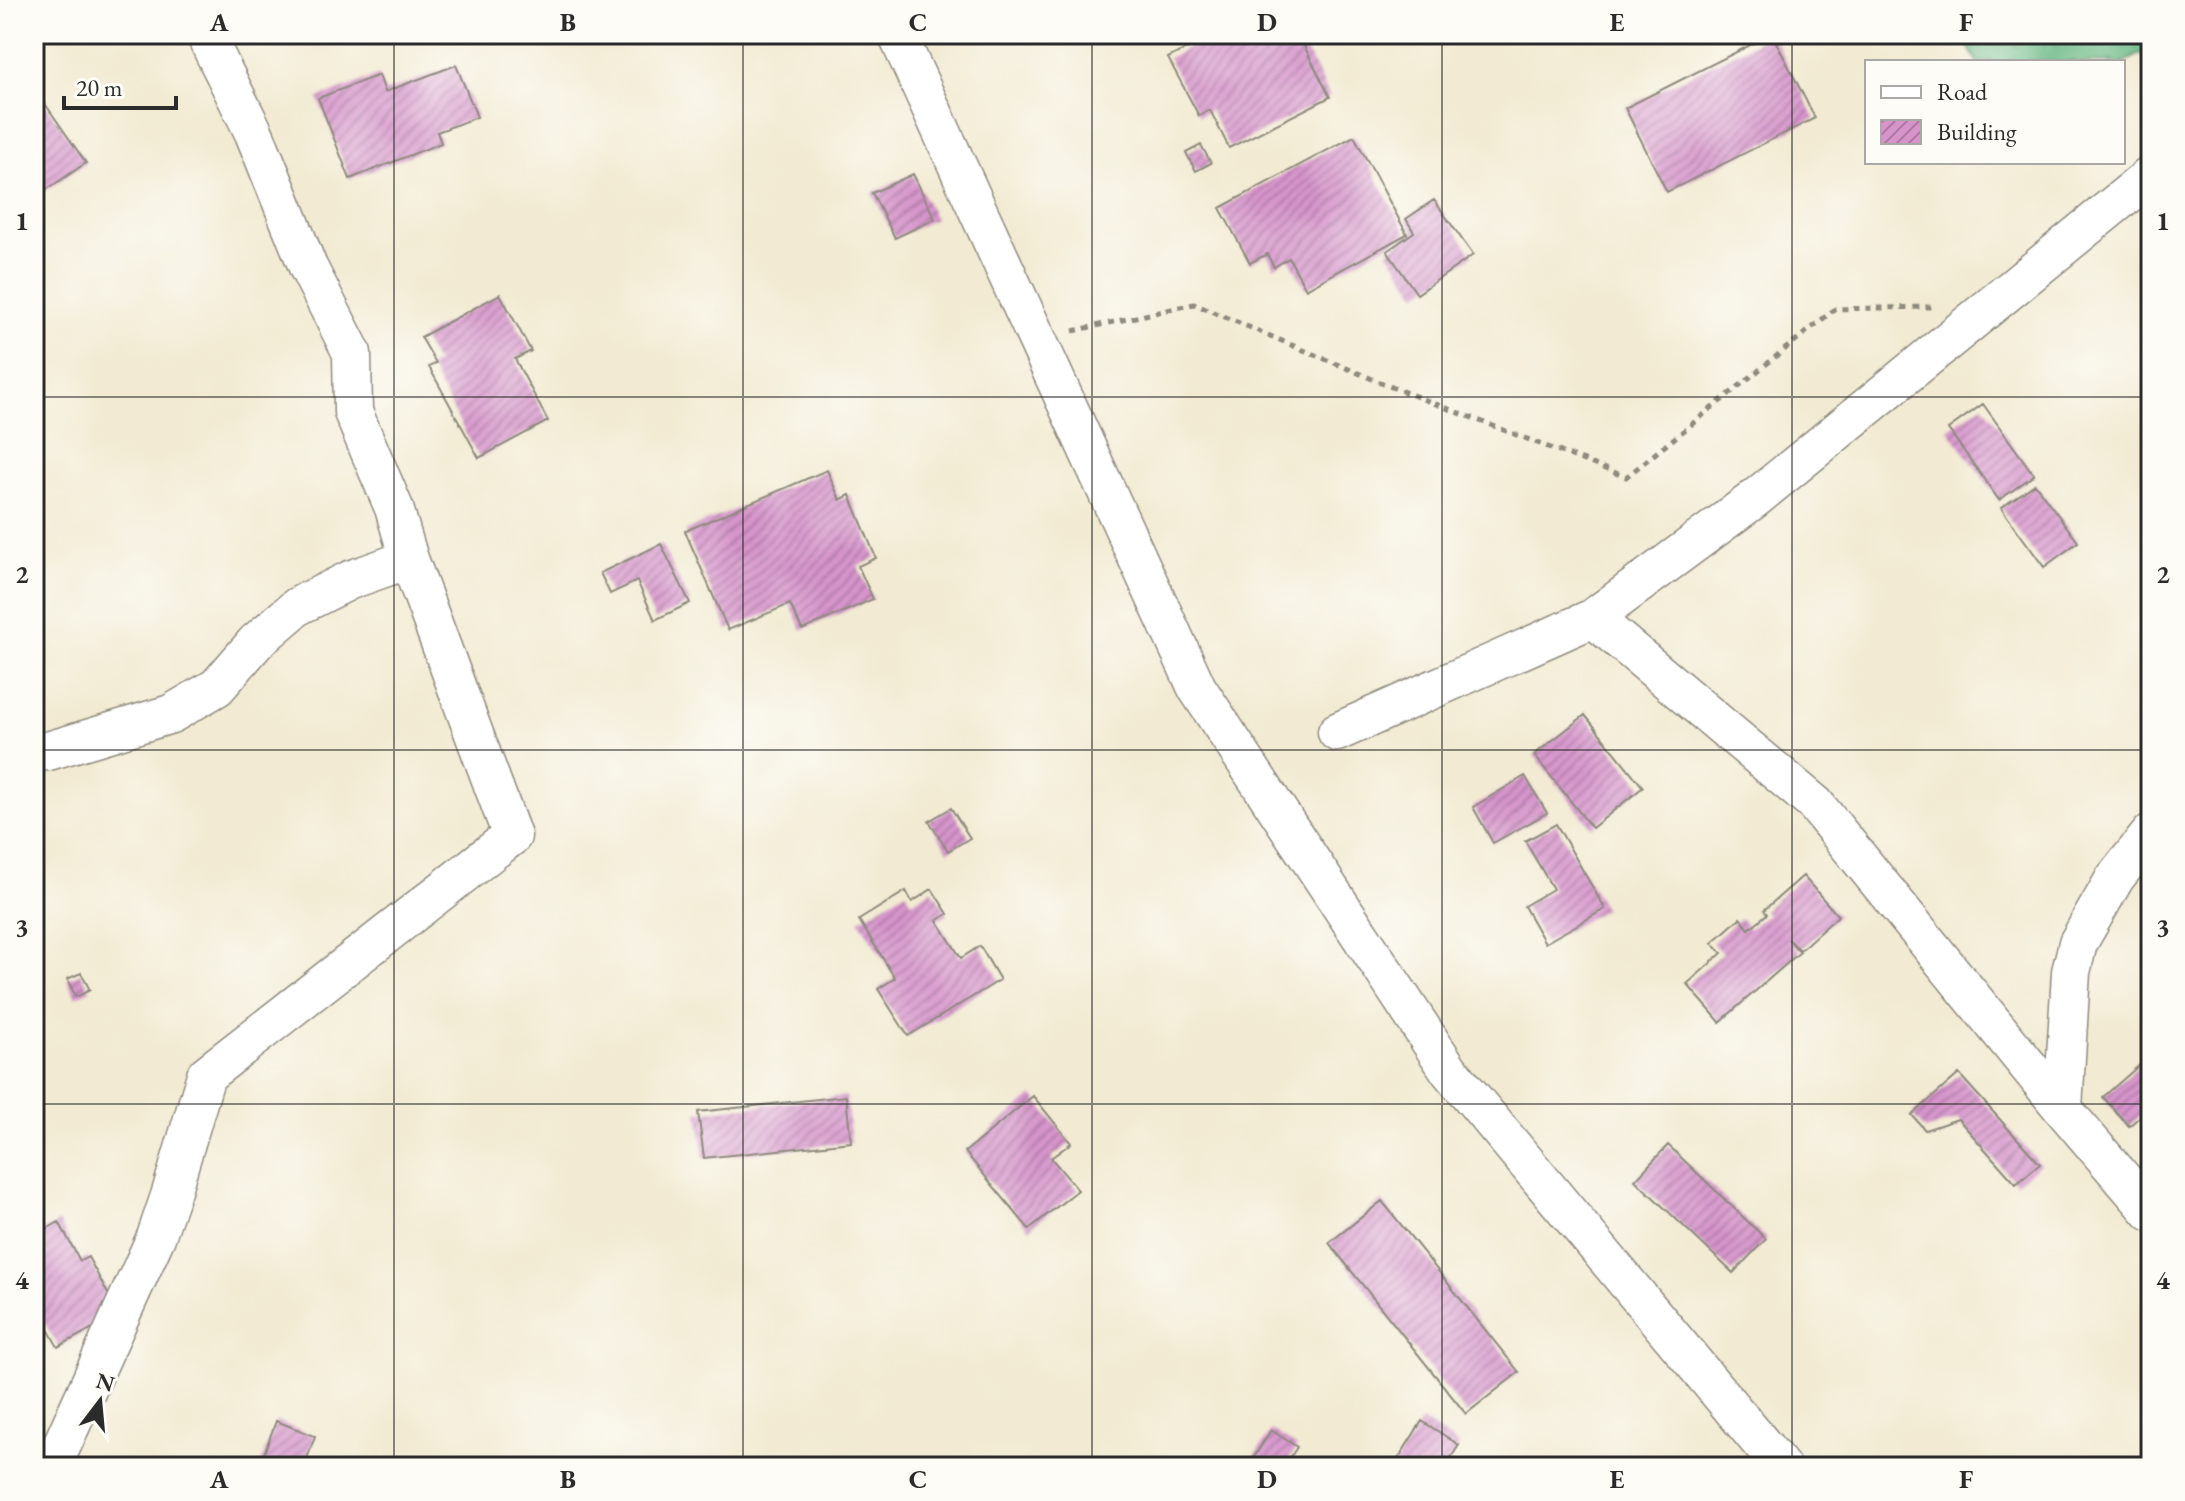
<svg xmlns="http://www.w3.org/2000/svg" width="2185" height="1501" viewBox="0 0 2185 1501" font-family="'EB Garamond',serif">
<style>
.forest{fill:url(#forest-crowns);stroke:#4a7257;stroke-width:2}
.building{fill:url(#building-hatch)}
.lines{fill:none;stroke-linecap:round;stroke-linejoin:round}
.minor-casing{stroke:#8e8a7e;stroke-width:41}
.path{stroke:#8e8a7e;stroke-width:5;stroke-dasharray:6 6;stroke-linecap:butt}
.minor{stroke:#fff;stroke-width:38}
.grid{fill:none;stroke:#2b2b2b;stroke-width:2;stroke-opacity:0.55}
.neatline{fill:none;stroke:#2b2b2b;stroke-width:3}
.grid-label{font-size:26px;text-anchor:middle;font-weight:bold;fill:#2b2b2b}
</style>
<defs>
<pattern id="forest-crowns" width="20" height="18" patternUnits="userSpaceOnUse" patternTransform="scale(2)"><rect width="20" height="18" fill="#68b883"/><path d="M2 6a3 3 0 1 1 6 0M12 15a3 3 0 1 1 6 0" fill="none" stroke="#56966b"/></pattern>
<pattern id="building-hatch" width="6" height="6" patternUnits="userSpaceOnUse" patternTransform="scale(2)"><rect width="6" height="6" fill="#d694cb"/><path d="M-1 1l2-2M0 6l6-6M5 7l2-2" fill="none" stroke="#ae79a5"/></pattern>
</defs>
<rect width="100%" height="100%" fill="#fdfcf7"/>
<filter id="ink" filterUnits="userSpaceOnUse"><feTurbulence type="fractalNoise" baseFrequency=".0125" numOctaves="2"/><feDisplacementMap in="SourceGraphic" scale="16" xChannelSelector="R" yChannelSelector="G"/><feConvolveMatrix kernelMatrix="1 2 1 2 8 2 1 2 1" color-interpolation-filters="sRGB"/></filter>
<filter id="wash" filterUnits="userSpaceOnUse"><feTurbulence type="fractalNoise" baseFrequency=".006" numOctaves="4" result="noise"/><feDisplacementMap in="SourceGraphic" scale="32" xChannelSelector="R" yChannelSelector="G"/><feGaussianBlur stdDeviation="1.8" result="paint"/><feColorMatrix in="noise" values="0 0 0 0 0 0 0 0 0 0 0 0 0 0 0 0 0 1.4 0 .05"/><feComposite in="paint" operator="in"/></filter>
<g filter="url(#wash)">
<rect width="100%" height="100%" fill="#f2ead2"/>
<path class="forest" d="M1961 34H2151V49L2123 63 1977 62Z"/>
<g id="blocks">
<path class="building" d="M1191 34H1298L1330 97 1229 148 1210 110 1199 116 1168 58 1196 44Z
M1772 34 1815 118 1667 192 1625 108Z
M456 65 477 117 437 132 441 143 350 179 318 98 379 75 385 92Z
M39 95 86 163 34 198V98Z
M1354 136 1407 234 1306 289 1289 258 1274 267 1267 254 1250 263 1220 208Z
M1201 145 1211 163 1196 171 1186 153Z
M913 174 935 219 895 238 872 193Z
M1434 200 1473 255 1417 294 1387 251 1414 232 1406 219Z
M500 294 531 351 515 359 548 421 479 458 429 367 436 363 421 337Z
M1983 404 2034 475 1999 500 1948 429Z
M827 470 840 500 850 495 876 558 858 566 873 599 802 630 790 604 728 630 685 531Z
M2035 484 2078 542 2044 567 2001 508Z
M661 544 690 603 655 620 637 581 610 594 600 573Z
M1585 715 1643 787 1592 828 1534 755Z
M1525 776 1547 813 1493 843 1473 807Z
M951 808 970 838 948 851 929 821Z
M1556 824 1605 909 1545 943 1524 906 1553 889 1525 841Z
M1803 876 1838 916 1800 950 1788 939 1800 952 1720 1022 1687 984 1722 953 1712 943 1740 918 1749 929 1767 914 1764 910Z
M932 889 948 914 937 920 961 958 980 946 1000 980 908 1036 878 989 895 978 859 920 906 891 912 902Z
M81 973 90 990 76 997 67 979Z
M2151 1055V1077L2138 1087 2151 1102V1107L2129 1126 2103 1097Z
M1959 1074 2040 1164 2016 1184 1958 1119 1925 1130 1912 1115Z
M846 1096 851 1142 704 1158 698 1112Z
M1033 1096 1071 1143 1051 1158 1078 1190 1029 1229 965 1152Z
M1668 1145 1766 1239 1733 1273 1635 1180Z
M1382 1201 1519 1372 1466 1414 1329 1243Z
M59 1222 80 1261 88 1257 119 1314 58 1347 34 1304V1236Z
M276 1421 315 1436 304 1467H259Z
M1422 1421 1459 1445 1445 1467H1393Z
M1271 1430 1297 1447 1284 1467H1248Z"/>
</g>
</g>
<g filter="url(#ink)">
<use href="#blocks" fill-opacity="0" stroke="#8e8a7e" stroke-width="2"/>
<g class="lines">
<defs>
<path id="minor" d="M897 34 1197 688 1449 1070 1781 1467
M1593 618 1815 804 2063 1109
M1337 732 1593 618 1753 500 2151 175
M34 752 48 751 171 714 217 687 256 642 298 606 350 580 409 559
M2151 833 2115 878 2078 943 2071 972 2063 1109 2151 1212
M52 1467 156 1237 171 1193 206 1075 512 836 409 559 394 508 353 412 352 353 308 267 254 133 205 34"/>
</defs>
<use href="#minor" class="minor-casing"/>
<path class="path" d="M1073 331 1194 304 1389 386 1626 477 1835 309 1931 307"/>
<use href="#minor" class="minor"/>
</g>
</g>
<path class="grid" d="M394 34V1467M743 34V1467M1092 34V1467M1442 34V1467M1792 34V1467M34 397H2151M34 750H2151M34 1104H2151"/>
<rect width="2185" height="1501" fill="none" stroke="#fdfcf7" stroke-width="88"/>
<rect x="1865" y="60" width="260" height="104" fill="#fdfcf7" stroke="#a9a8a5" stroke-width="2"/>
<rect x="1881" y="86" width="40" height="12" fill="#ffffff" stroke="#a9a8a5" stroke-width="2"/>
<text x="1937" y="100" font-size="24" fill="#2b2b2b">Road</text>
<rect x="1881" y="120" width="40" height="24" fill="url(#building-hatch)" stroke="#a9a8a5" stroke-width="2"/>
<text x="1937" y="140" font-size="24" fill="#2b2b2b">Building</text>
<g transform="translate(100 1401) rotate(16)" stroke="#fdfcf7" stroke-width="6" paint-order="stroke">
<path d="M0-6L14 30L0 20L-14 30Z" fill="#2b2b2b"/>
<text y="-12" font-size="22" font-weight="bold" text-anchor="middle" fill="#2b2b2b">N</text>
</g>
<path d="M64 96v12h112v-12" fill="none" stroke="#2b2b2b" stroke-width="4"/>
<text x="76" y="96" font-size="24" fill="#2b2b2b" stroke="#fdfcf7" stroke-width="6" paint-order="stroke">20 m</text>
<rect x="44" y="44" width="2097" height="1413" class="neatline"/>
<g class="grid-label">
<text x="219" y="31">A</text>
<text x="568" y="31">B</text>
<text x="918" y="31">C</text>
<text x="1267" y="31">D</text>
<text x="1617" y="31">E</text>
<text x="1966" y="31">F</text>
<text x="22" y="230">1</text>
<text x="2163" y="230">1</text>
<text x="22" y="583">2</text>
<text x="2163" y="583">2</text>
<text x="22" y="936">3</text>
<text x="2163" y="936">3</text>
<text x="22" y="1289">4</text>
<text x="2163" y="1289">4</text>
<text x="219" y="1488">A</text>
<text x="568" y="1488">B</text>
<text x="918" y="1488">C</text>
<text x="1267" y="1488">D</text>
<text x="1617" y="1488">E</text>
<text x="1966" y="1488">F</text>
</g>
</svg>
